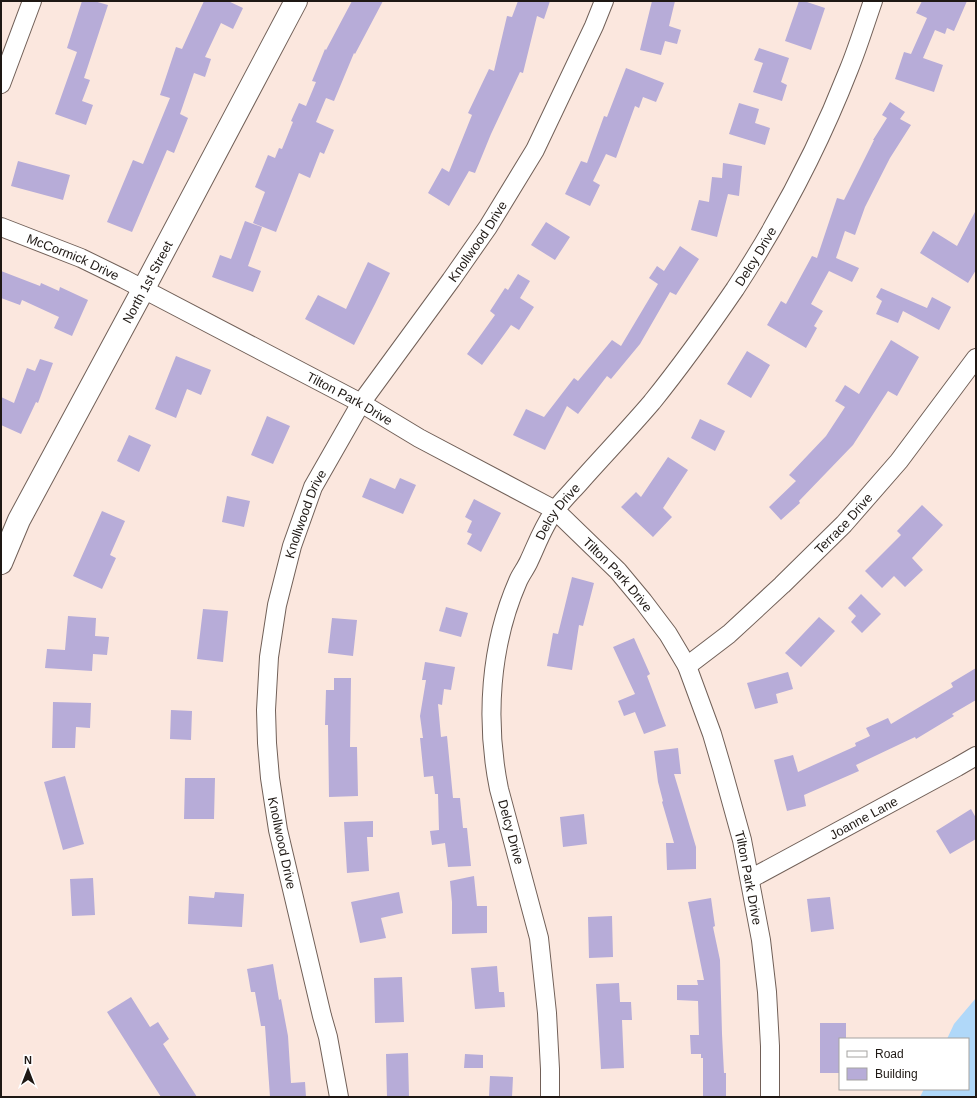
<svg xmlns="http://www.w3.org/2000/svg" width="977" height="1098" viewBox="0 0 977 1098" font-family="Helvetica,sans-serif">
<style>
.water{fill:#b0d8f9}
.building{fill:#b7acd8}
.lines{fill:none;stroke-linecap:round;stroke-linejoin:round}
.street-casing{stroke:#716058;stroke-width:20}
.secondary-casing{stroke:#716058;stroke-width:24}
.street{stroke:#fff;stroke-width:18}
.secondary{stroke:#fff;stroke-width:22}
.labels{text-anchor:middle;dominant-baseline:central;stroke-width:4;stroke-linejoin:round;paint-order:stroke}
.street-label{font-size:13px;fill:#1e1814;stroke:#fff}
</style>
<rect width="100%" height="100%" fill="#fbe7de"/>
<path class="water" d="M976 998V1097H920L924 1089H968V1039H947L954 1024Z"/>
<path class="building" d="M82 1H94L108 5 84 78 90 80 82 101 93 105 86 125 55 114 77 52 67 48Z
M204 1H228L243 8 233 29 221 23 205 57 211 59 205 77 194 73 180 114 188 118 174 153 167 150 132 232 107 222 133 160 143 164 170 98 160 95 176 47 182 49Z
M352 1H383L355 54 354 53 334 101 326 98 316 122 334 130 324 154 320 152 310 178 299 173 276 232 253 223 265 192 255 187 268 155 275 158 279 148 282 149 293 122 291 121 299 103 306 106 316 82 312 81 325 49 326 50Z
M518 1H550L544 19 537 16 523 73 520 72 491 134 475 173 469 171 449 206 428 193 442 168 449 172 472 115 468 113 489 69 494 71 507 16 512 17Z
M652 1H675L669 26 681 30 677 44 665 41 661 55 640 50Z
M799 1H804L825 8 811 50 785 41Z
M922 1H967L954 31 947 28 945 34 935 30 923 58 943 65 934 92 895 79 904 52 911 54 927 18 916 13Z
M759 48 789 58 781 82 787 85 782 101 753 92 763 63 754 60Z
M626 68 664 83 656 102 643 97 639 108 635 106 616 158 606 154 593 181 600 185 590 206 565 194 581 161 587 163 604 116 607 117Z
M890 102 905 112 900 119 911 125 890 158 865 207 855 235 845 231 836 258 859 268 852 282 829 271 811 304 823 311 814 326 817 328 806 348 767 325 781 301 786 304 812 256 817 258 837 198 844 200 874 140H873L887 118 882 115Z
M739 103 759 109 755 123 770 128 765 145 729 134Z
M18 161 70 175 63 200 11 186Z
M723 163 742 166 739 196 728 194 717 237 691 230 699 200 709 202 712 177 722 178Z
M976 210V270L968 283 920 253 933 231 957 246Z
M245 221 262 227 248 266 261 271 253 292 212 277 220 255 231 259Z
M546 222 570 237 555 260 531 245Z
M680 246 699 259 676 295 670 292 640 344 611 379 607 376 578 414 567 406 545 450 513 435 526 409 544 417 574 378 578 381 612 340 621 346 658 284 649 278 657 266 664 271Z
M368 262 390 273 375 304 354 345 305 319 318 295 346 309Z
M1 271 40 286 41 283 59 291 60 287 88 300 72 336 54 328 59 317 22 300 20 305 1 298Z
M518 274 530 281 520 298 534 307 519 330 511 325 482 365 467 354 495 315 490 311 505 288 508 290Z
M881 288 927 308 932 297 951 307 939 330 903 311 898 323 876 314 882 301 876 297Z
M891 340 919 357 897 396 888 391 853 445 799 501 800 503 781 520 769 507 796 481 789 475 826 436 845 407 835 401 845 385 859 394Z
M747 351 770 365 751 398 727 384Z
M176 356 211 370 201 395 187 389 176 418 155 409Z
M40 359 53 363 38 403 36 402 21 434 1 425V397L14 403 27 368 35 371Z
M267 416 290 426 273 464 251 455Z
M700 419 725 431 715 451 691 438Z
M129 435 151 445 139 472 117 461Z
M668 457 688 470 663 508 672 517 653 537 621 507 636 492 641 497Z
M370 478 395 489 400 478 416 485 403 514 362 497Z
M227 496 250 501 244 527 222 522Z
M474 499 501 513 481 552 467 544 472 534 467 532 472 521 465 517Z
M922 505 943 525 912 558 923 570 905 587 894 576 882 588 865 571 901 535 897 531Z
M102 511 125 521 110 555 116 558 102 589 73 576Z
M572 577 594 583 583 626 579 625 572 670 547 666 553 633 558 634Z
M861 594 881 614 862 633 851 622 856 616 848 608Z
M446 607 468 613 461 637 439 631Z
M203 609 228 611 223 662 197 659Z
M68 616 96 618 95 636 109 637 107 655 93 654 92 671 45 668 47 649 65 650Z
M819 617 835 631 801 667 785 653Z
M332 618 357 620 353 656 328 653Z
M634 638 650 674 647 676 666 726 644 734 635 712 624 716 618 701 635 694 613 647Z
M425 662 455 667 451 690 444 689 442 705 438 704 441 737 447 736 453 798H460L463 828H467L471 866 448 867 445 843 432 845 430 831 439 830 438 794H435L433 776 424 777 420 738H423L420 716 426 680H422Z
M976 668V700L952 714 954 716 916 739 915 737 856 765 859 771 804 795 806 806 787 811 774 760 793 755 798 772 856 746 855 743 870 736 866 728 888 718 891 724 953 687 951 683Z
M788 672 793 689 776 694 778 703 755 709 747 683Z
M334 678H351L350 747H357L358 796 329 797 328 725H325L326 690H334Z
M53 702 91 703 90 728 76 727 75 748H52Z
M171 710 192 711 191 740 170 739Z
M678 748 681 774H674L696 847V869L667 870 666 843H674L662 802 663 801 658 782 654 751Z
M65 776 84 844 63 850 44 782Z
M185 778H215L214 819H184Z
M971 809 976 818V839L950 854 936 831Z
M584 814 587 844 563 847 560 817Z
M373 821V837H367L369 871 347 873 344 822Z
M474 876 477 906H487V933L452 934V902L450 881Z
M93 878 95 915 72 916 70 879Z
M215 892 244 894 242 927 188 924 189 896 214 898Z
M399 892 403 913 381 918 386 938 360 943 351 902Z
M830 897 834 929 811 932 807 899Z
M711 898 715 926 713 927 720 960 722 1034 724 1073H726V1097H703V1058H701V1054H691L690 1035H699L698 1001 677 1000V985H698L697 980H704L688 902Z
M612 916 613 957 589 958 588 917Z
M273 964 279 1000 281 999 288 1036 291 1083 305 1082 306 1097H270L265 1026H261L255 992H251L247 969Z
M497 966 499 992H504L505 1007 475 1009 471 968Z
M402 977 404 1022 375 1023 374 978Z
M619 983 620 1002H631L632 1020H622L624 1068 601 1069 596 984Z
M131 997 150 1027 158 1022 169 1039 163 1044 197 1097H161L107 1012Z
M820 1023H846V1039H840V1073H820Z
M408 1053 409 1097H387L386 1054Z
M465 1054 483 1055V1068H464Z
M490 1076 513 1077 512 1097H489Z"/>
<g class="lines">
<defs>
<g id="street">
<path d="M1 84 32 1"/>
<path id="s1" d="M1 227 81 258 124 279 361 403 419 438 555 510 618 571 643 601 668 634 687 666 712 734 722 768 742 840 761 940 767 992 770 1046V1097"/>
<path id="s2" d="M687 666 729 634 782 585 844 524 899 461 976 358"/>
<path id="s3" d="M750 879 957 767 976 756"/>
<path id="s4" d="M339 1097 328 1037 322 1016 278 830 270 778 267 743 266 710 269 657 277 605 292 546 313 487 361 403 451 280 488 227 535 150 594 26 604 1"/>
<path id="s5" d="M550 1097V1069L547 1013 539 938 499 789C485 720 490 645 518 581 521 574 526 568 529 561 537 544 544 524 556 509 563 500 572 491 580 482 604 455 629 429 652 402 681 366 709 327 735 289 780 220 819 146 849 69 858 47 865 24 873 1"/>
</g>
<g id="secondary">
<path id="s6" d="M1 563 19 520 143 290 296 1"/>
</g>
</defs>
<use href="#street" class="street-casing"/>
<use href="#secondary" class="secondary-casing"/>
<use href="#street" class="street"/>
<use href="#secondary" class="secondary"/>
</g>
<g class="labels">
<g class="street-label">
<text stroke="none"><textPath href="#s4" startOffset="920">Knollwood Drive</textPath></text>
<text stroke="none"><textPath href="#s5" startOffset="930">Delcy Drive</textPath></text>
<text stroke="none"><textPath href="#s1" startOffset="78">McCormick Drive</textPath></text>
<text stroke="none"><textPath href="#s6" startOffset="317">North 1st Street</textPath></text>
<text stroke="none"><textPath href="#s1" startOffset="389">Tilton Park Drive</textPath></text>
<text stroke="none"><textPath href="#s5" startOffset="606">Delcy Drive</textPath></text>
<text stroke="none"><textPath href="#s4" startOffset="596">Knollwood Drive</textPath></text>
<text stroke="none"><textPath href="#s2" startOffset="212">Terrace Drive</textPath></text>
<text stroke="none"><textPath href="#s1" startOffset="713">Tilton Park Drive</textPath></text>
<text stroke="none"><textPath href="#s3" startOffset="129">Joanne Lane</textPath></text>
<text transform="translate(511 832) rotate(75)">Delcy Drive</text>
<text transform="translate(282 843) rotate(78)">Knollwood Drive</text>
<text stroke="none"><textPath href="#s1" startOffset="1049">Tilton Park Drive</textPath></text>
</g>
</g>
<rect width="977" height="1098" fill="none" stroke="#1e1814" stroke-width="4"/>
<rect x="839" y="1038" width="130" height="52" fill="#ffffff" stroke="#a5a3a1"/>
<rect x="847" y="1051" width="20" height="6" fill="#ffffff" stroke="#a5a3a1"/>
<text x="875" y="1058" font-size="12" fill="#1e1814">Road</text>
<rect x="847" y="1068" width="20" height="12" fill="#b7acd8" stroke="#a5a3a1"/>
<text x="875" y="1078" font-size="12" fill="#1e1814">Building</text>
<g transform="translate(28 1070)" stroke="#ffffff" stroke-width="3" paint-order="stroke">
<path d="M0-3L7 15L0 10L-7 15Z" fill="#1e1814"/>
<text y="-6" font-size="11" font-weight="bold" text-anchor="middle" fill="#1e1814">N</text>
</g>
</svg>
